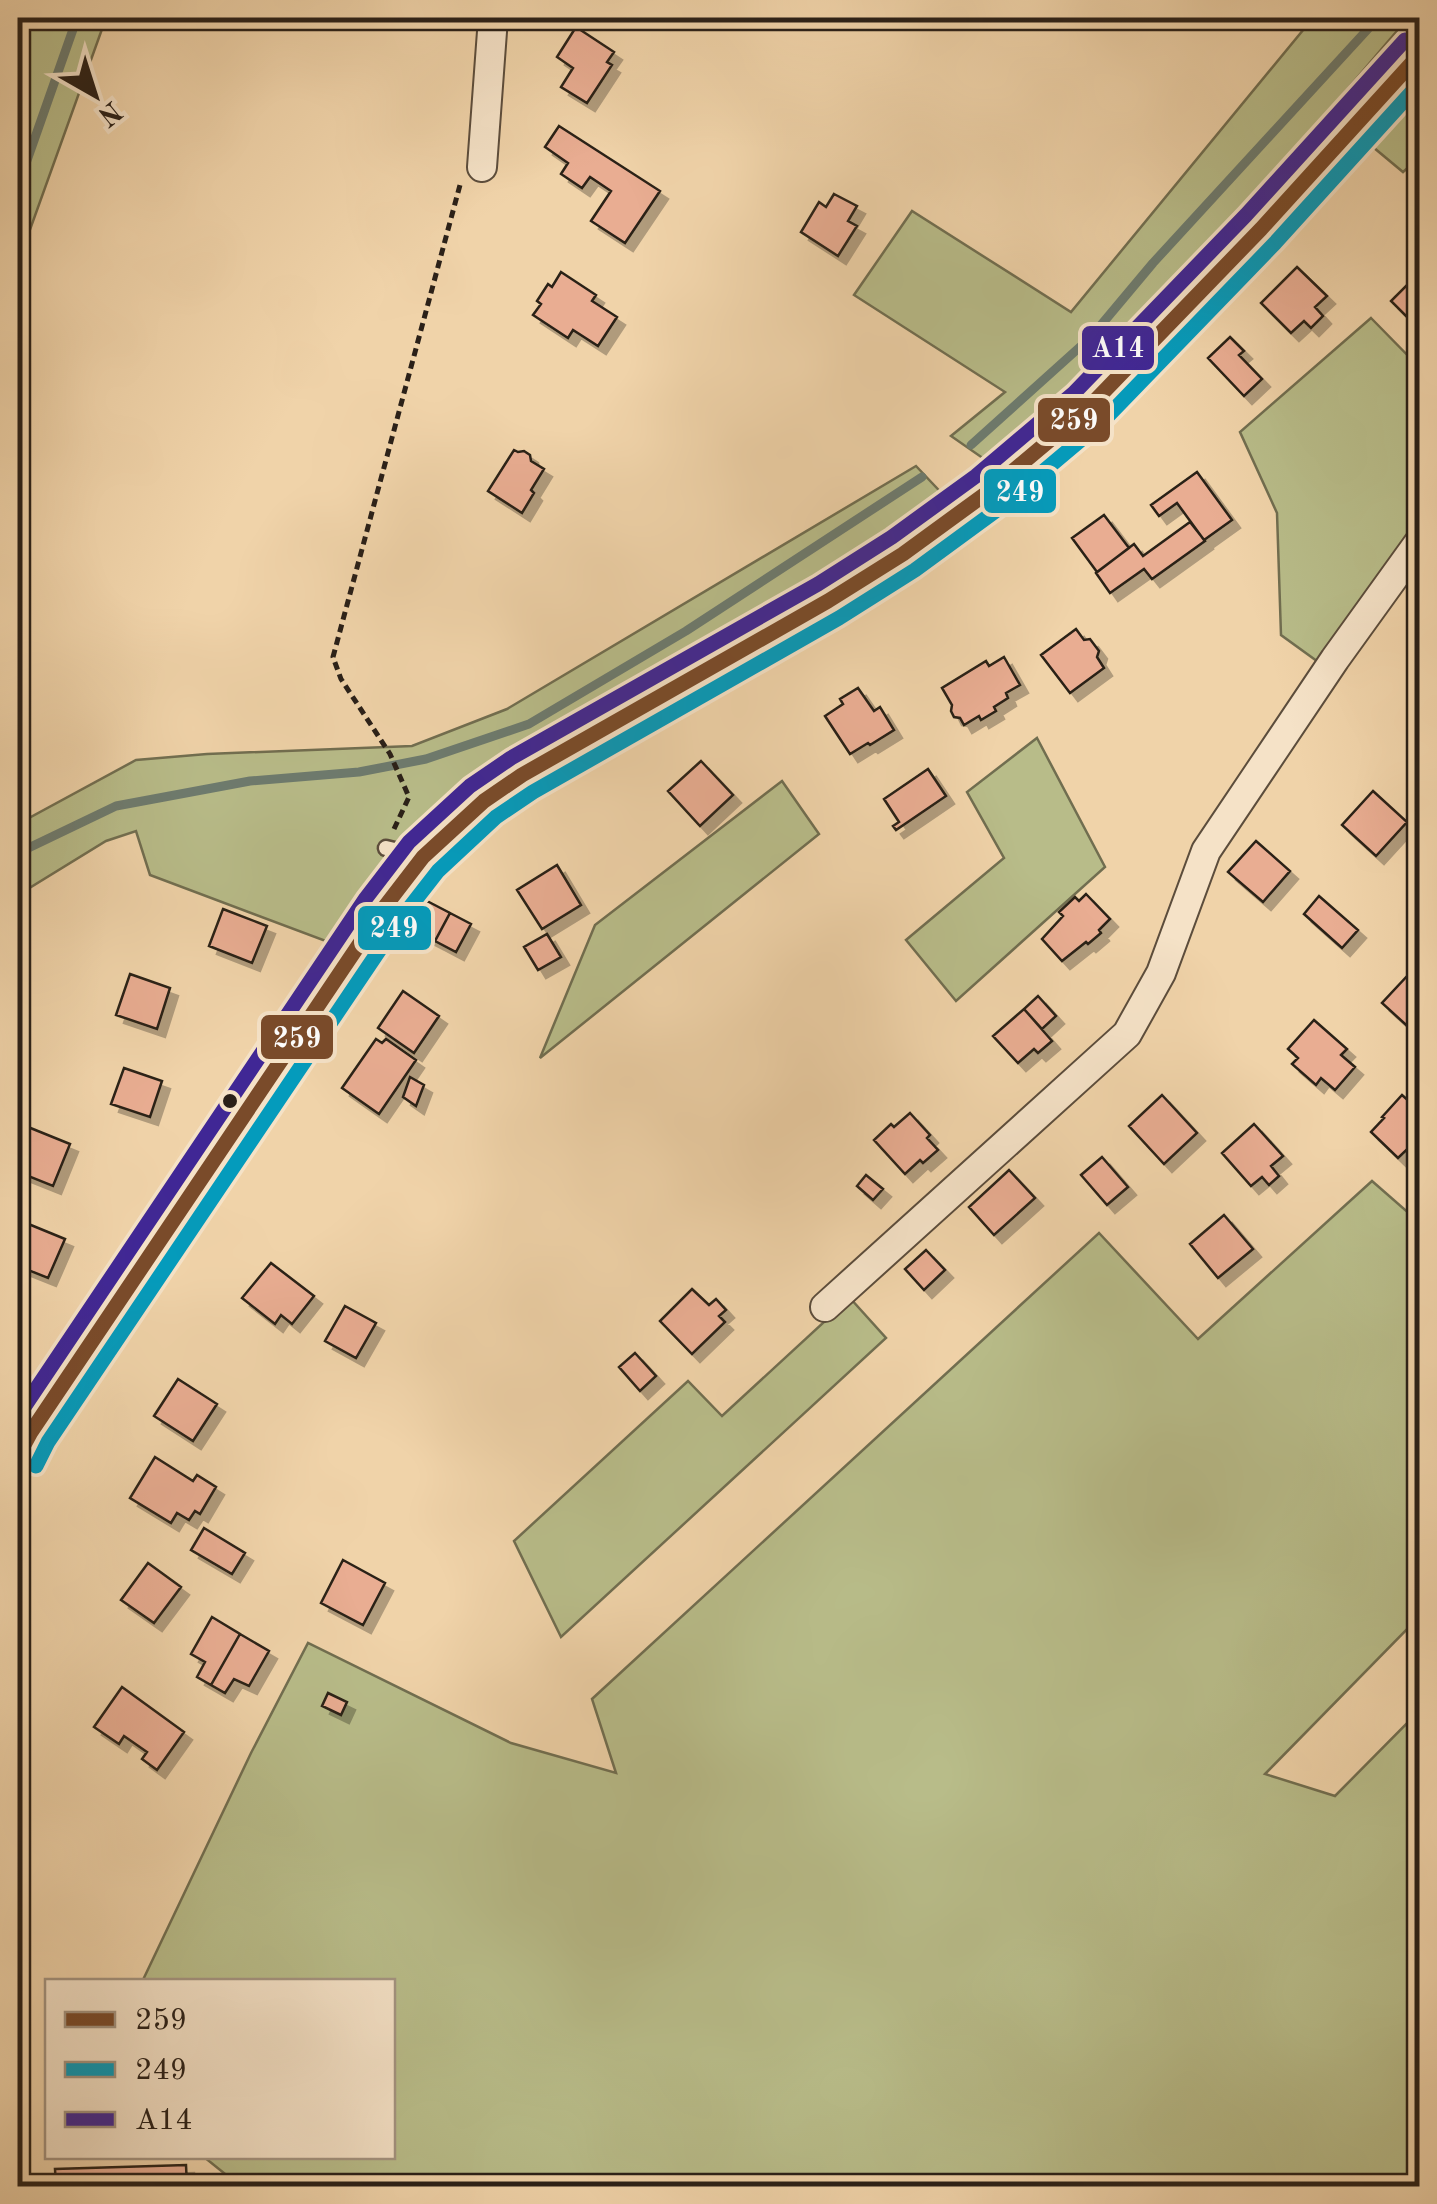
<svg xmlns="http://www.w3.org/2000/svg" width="1437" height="2204" viewBox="0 0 1437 2204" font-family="'Old Standard TT',serif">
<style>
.green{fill:#b8bc89;stroke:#716e50;stroke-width:2.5}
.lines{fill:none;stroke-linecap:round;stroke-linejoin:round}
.stream{stroke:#6d7b6f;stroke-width:9}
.building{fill:#e9ad92;stroke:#2a2018;stroke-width:2.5;filter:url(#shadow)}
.service-casing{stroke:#5c4d3c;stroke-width:19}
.minor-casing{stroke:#5c4d3c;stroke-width:32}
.tertiary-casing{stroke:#5c4d3c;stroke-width:38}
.path{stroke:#2a2018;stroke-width:5;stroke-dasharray:8 5;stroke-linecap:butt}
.service{stroke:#f5e2c7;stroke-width:14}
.minor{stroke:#f5e2c7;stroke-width:28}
.tertiary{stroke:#f5e2c7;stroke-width:32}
.bus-1-casing{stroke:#f5e2c7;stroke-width:22}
.bus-2-casing{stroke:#f5e2c7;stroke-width:22}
.bus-3-casing{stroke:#f5e2c7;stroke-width:22}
.bus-1{stroke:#7a4b2a;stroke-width:15}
.bus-2{stroke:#049bbc;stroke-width:15}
.bus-3{stroke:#402795;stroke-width:15}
.bus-dot{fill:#2a2018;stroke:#f5e2c7;stroke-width:4}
.line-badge{stroke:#f5e2c7;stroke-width:4}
.badge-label{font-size:28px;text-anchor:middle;font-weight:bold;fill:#fff}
</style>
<defs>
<filter id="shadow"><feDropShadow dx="8" dy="8" stdDeviation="0" flood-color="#0004"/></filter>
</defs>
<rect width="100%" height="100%" fill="#f0d3a9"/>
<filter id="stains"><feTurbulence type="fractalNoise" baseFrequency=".002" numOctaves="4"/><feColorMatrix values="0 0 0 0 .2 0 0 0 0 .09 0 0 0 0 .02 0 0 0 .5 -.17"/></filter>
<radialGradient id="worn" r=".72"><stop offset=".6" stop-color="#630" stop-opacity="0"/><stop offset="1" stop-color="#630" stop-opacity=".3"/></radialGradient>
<path class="green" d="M18 18H106L18 263Z
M1313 18H1408L1114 363 997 468 951 436 1005 392 854 295 912 211 1071 312Z
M1419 84V158L1403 172 1367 142Z
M1371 318 1419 367V525L1321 664 1281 635 1277 513 1240 432Z
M916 466 950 502 520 757 439 812 339 946 150 875 136 831 106 841 18 895V824L136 760 207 754 412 746 507 709Z
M1037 738 1105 867 956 1001 906 940 1004 858 967 792Z
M782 781 819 834 540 1058 595 925Z
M1372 1181 1419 1222V1617L1265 1774 1335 1796 1419 1711V2186H240L204 2157 392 2156V1982H142L251 1753 308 1643 511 1743 616 1773 592 1699 1099 1233 1198 1339Z
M850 1298 886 1338 561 1637 514 1541 688 1381 722 1416Z"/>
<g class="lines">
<path class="stream" d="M18 186 77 18
M971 445 1091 337 1153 263 1378 18
M18 853 116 806 250 781 359 772 426 759 529 724 686 631 922 477"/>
</g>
<path class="building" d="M576 27 614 52 607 62 612 65 587 103 561 87 573 68 557 57Z
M559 126 660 191 625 243 591 221 611 191 590 177 582 188 561 174 568 163 545 147Z
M834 194 857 206 848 221 857 226 838 256 801 232 819 202 826 207Z
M1297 267 1327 296 1315 307 1323 316 1311 328 1304 321 1291 333 1261 303Z
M561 272 596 295 592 301 617 317 598 346 573 330 568 338 533 315 541 304 537 301 548 284 552 287Z
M1416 276 1420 280V330L1391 301Z
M1230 337 1244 351 1239 355 1262 379 1244 396 1208 358Z
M514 450 518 452 524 451 530 455 531 461 544 469 531 490 534 493 522 513 488 491Z
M1197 472 1232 520 1204 540 1177 503 1159 516 1151 505Z
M1104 515 1129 548 1097 572 1072 538Z
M1190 522 1205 541 1152 579 1144 569 1110 593 1096 573 1134 544 1143 556Z
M1076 629 1084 640 1090 639 1099 651 1097 657 1104 668 1070 693 1041 655Z
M1004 657 1020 685 1006 693 1008 698 994 707 996 711 981 720 979 716 964 725 960 718 954 717 951 711 952 705 942 688 986 661 989 666Z
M858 688 874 711 880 707 894 730 870 745 868 743 850 754 825 716 843 704 840 699Z
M701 761 733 795 700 826 668 791Z
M928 769 946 796 896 830 893 826 899 822 884 799Z
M1373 791 1407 822 1376 856 1342 825Z
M1256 841 1290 871 1263 902 1228 872Z
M557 865 581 905 542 929 517 890Z
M1086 894 1110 919 1099 930 1101 933 1088 944 1086 942 1062 961 1042 939 1063 916 1059 912 1075 897 1079 901Z
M1319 896 1358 930 1342 948 1304 914Z
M427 901 450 913 435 941 412 929Z
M223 909 267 926 252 963 209 946Z
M450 913 471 924 456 952 435 941Z
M547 934 561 957 538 970 524 947Z
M130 974 170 988 157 1029 116 1015Z
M1409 974 1420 985V1028L1415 1033 1382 1003Z
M403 991 439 1016 414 1053 378 1028Z
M1038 996 1056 1016 1042 1029 1024 1009Z
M1024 1009 1052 1041 1038 1053 1034 1049 1018 1063 993 1036Z
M1314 1020 1347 1049 1341 1055 1355 1067 1335 1090 1321 1078 1316 1085 1292 1064 1298 1058 1288 1049Z
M376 1039 382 1043 386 1039 416 1060 379 1114 342 1088Z
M124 1068 162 1081 150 1117 111 1104Z
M410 1077 424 1085 416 1106 403 1097Z
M1162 1095 1197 1133 1164 1164 1129 1126Z
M1402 1095 1420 1111V1137L1398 1158 1371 1132 1384 1118 1382 1117Z
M910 1113 930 1135 927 1138 938 1150 923 1163 920 1160 905 1174 874 1140 891 1124 894 1127Z
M1254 1124 1283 1156 1271 1166 1279 1176 1269 1185 1262 1177 1251 1186 1222 1153Z
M28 1127 70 1144 53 1186 18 1172V1154Z
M1102 1157 1128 1187 1107 1205 1081 1175Z
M1009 1170 1035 1198 994 1235 969 1207Z
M866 1175 883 1189 873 1200 857 1186Z
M1224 1215 1253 1249 1218 1278 1190 1244Z
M26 1223 65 1239 48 1278 18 1266V1243Z
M926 1250 945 1270 924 1290 905 1269Z
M271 1263 314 1296 292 1324 281 1315 275 1324 242 1298Z
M692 1289 709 1305 716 1299 726 1310 719 1316 725 1322 692 1354 660 1321Z
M345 1306 376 1323 356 1358 325 1341Z
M635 1353 656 1376 640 1391 619 1367Z
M178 1379 217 1404 193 1441 154 1416Z
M155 1457 193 1481 197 1475 216 1487 200 1514 195 1511 189 1520 177 1513 171 1523 130 1498Z
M204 1528 245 1553 232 1574 191 1550Z
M343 1560 385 1583 363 1625 321 1603Z
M148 1563 181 1587 154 1623 121 1600Z
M212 1617 240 1634 211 1685 197 1677 205 1662 191 1654Z
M240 1634 269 1651 249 1686 234 1679 225 1693 211 1685Z
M122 1687 184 1732 157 1770 142 1759 147 1752 124 1736 119 1744 94 1727Z
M328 1693 347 1702 341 1715 322 1706Z
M186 2165 187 2186H56L55 2169Z"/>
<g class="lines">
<defs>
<path id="service" d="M386 848 423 857"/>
<path id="minor" d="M482 167 493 18
M825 1307 1127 1034 1161 973 1206 851 1335 659 1420 541"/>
<path id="tertiary" d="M18 1456 31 1432 383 909 423 857 484 801 522 775 828 601 903 554 988 492 1088 408 1261 229 1420 53"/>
</defs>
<use href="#service" class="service-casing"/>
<use href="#minor" class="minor-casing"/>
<use href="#tertiary" class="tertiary-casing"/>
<path class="path" d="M394 829 409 797 390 754 341 679 333 657 460 185"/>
<use href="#service" class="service"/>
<use href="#minor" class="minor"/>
<use href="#tertiary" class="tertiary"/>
<defs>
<path id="bus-1" d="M18 1456 31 1432 383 909 423 857 484 801 522 775 828 601 903 554 988 492 1088 408 1261 229 1420 54"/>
<path id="bus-2" d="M36 1466 48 1442 399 921 438 871 496 817 533 792 839 618 915 570 1001 507 1102 422 1275 243 1420 83"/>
<path id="bus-3" d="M18 1416 366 898 409 842 470 786 511 758 818 584 892 537 976 476 1074 393 1246 215 1405 40"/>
</defs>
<use href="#bus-1" class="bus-1-casing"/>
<use href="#bus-2" class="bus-2-casing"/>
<use href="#bus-3" class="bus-3-casing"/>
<use href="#bus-1" class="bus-1"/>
<use href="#bus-2" class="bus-2"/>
<use href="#bus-3" class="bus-3"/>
</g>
<circle class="bus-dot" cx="230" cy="1101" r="9"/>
<g class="line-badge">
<rect x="1080" y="324" width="76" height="48" rx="10" fill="#402795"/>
<rect x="1036" y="396" width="76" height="48" rx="10" fill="#7a4b2a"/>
<rect x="982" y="467" width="76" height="48" rx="10" fill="#049bbc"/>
<rect x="356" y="904" width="77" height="48" rx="10" fill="#049bbc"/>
<rect x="259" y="1013" width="76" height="48" rx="10" fill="#7a4b2a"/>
</g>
<g class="badge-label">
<text x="1118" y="357">A14</text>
<text x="1074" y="429">259</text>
<text x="1020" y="501">249</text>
<text x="394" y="937">249</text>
<text x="297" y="1047">259</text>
</g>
<rect width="1437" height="2204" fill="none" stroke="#f0d3a9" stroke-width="60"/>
<rect x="20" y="20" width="1397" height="2164" fill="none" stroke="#2a2018" stroke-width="5"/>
<rect x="30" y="30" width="1377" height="2144" fill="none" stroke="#2a2018" stroke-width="2.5"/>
<rect x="45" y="1979" width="350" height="180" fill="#f5e2c7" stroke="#a49481" stroke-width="2.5"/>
<rect x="65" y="2012" width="50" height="15" fill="#7a4b2a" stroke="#a49481" stroke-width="2.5"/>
<text x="135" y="2029" font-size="30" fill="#2a2018">259</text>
<rect x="65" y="2062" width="50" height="15" fill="#049bbc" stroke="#a49481" stroke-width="2.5"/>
<text x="135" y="2079" font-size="30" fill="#2a2018">249</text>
<rect x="65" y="2112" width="50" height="15" fill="#402795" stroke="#a49481" stroke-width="2.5"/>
<text x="135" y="2129" font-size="30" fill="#2a2018">A14</text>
<g transform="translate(95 95) rotate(141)" stroke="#f5e2c7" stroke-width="8" paint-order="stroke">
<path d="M0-8L18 38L0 25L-18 38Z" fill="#2a2018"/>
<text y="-15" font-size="28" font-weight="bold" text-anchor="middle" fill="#2a2018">N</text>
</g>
<rect width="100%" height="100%" filter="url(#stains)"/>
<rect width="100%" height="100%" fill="url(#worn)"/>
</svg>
